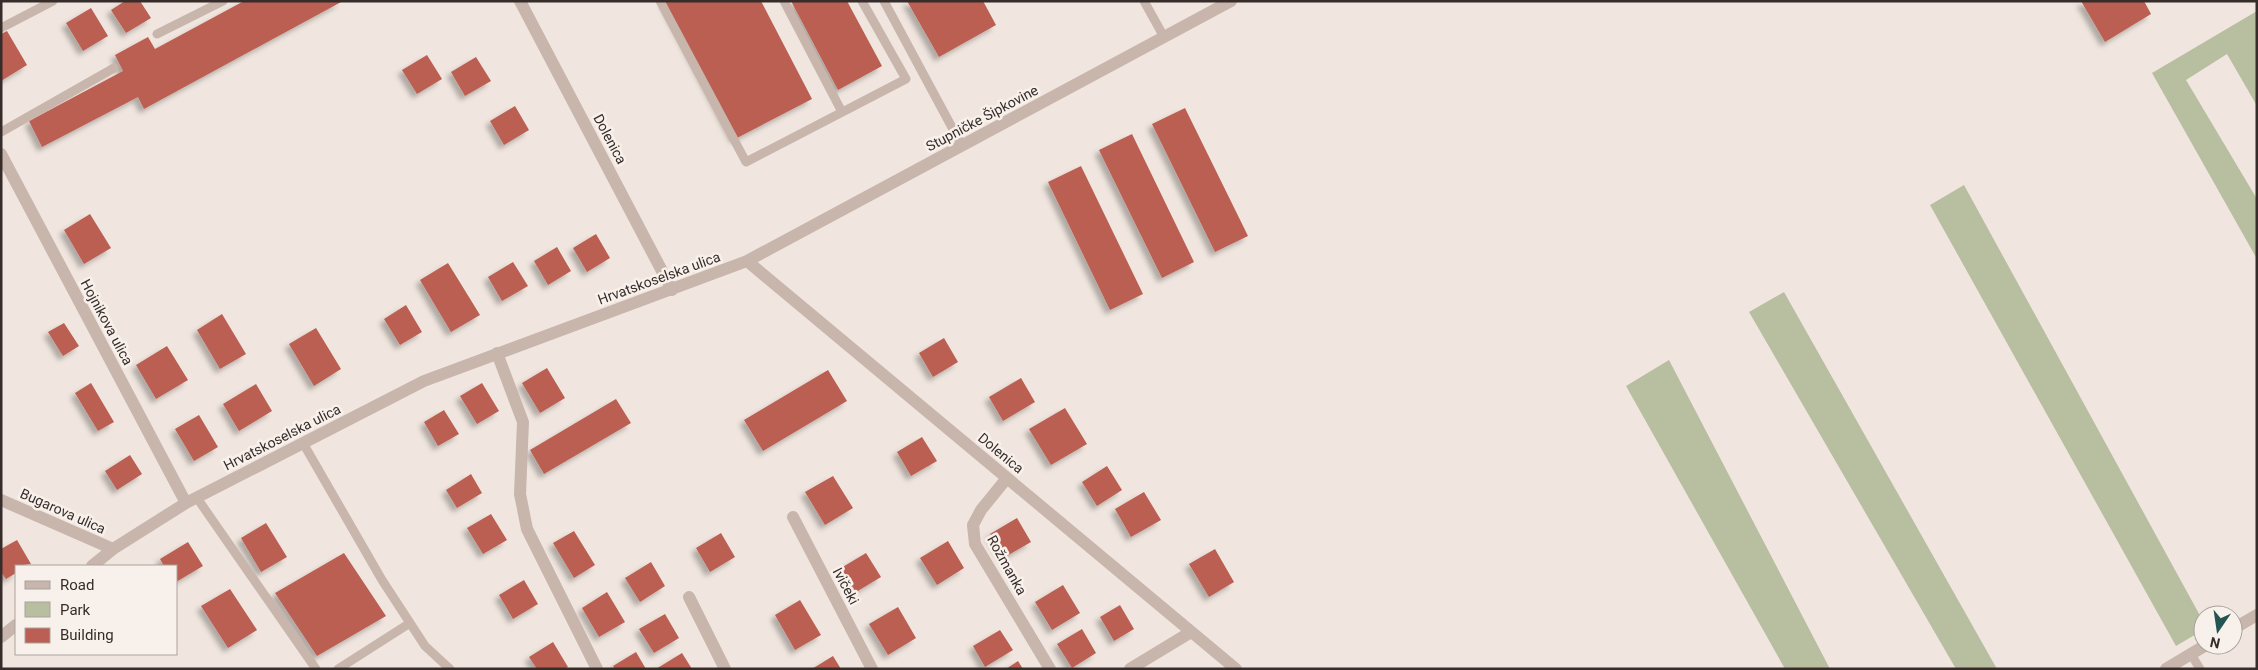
<svg xmlns="http://www.w3.org/2000/svg" width="2258" height="670" viewBox="0 0 2258 670" font-family="Roboto,sans-serif">
<style>
.green{fill:#b8bea0}
.building{fill:#bb5e53;filter:url(#shadow)}
.lines{fill:none;stroke-linecap:round;stroke-linejoin:round}
.service{stroke:#c8b5ac;stroke-width:9}
.minor{stroke:#c8b5ac;stroke-width:12}
.labels{text-anchor:middle;dominant-baseline:central;stroke-width:5;stroke-linejoin:round;paint-order:stroke}
.street-label{font-size:14px;fill:#362c2a;stroke:#f8f1eb}
</style>
<defs>
<filter id="shadow"><feDropShadow dx="-4.5" dy="4.5" stdDeviation="2.5" flood-color="#0004"/></filter>
</defs>
<rect width="100%" height="100%" fill="#f0e6df"/>
<path class="green" d="M2257 11V106L2227 54 2186 80 2257 199V259L2152 73Z
M1964 185 2203 621V630L2176 646 1930 205Z
M1784 292 1997 669H1956L1749 312Z
M1669 360 1830 669H1785L1626 386Z"/>
<path class="building" d="M125 1H140L151 18 126 33 111 10Z
M244 1H343L144 109 138 97 42 147 29 121 123 71 115 55 148 37 155 49Z
M664 1H761L812 99 735 139Z
M791 1H847L882 66 838 90Z
M907 1H983L996 25 939 57Z
M2081 1H2144L2151 14 2105 42Z
M91 8 108 36 83 51 66 23Z
M7 31 27 65 1 81V34Z
M427 55 442 79 417 94 402 70Z
M476 57 491 81 465 96 451 72Z
M515 106 529 130 504 145 490 121Z
M1185 108 1248 236 1215 252 1152 124Z
M1132 134 1194 262 1162 278 1099 150Z
M1081 166 1143 294 1110 310 1048 182Z
M90 214 111 248 84 264 64 230Z
M596 234 610 258 587 272 573 248Z
M557 247 571 271 548 285 534 261Z
M513 262 528 286 502 301 488 277Z
M448 263 480 315 451 332 420 280Z
M406 305 422 332 400 345 384 319Z
M222 314 246 354 220 369 197 330Z
M64 323 79 346 63 356 48 332Z
M316 328 341 369 314 386 289 344Z
M944 338 958 362 933 377 919 353Z
M167 346 188 380 156 399 136 365Z
M547 368 565 398 540 413 522 383Z
M828 370 847 401 763 451 744 420Z
M1021 378 1035 402 1003 421 989 397Z
M91 383 114 422 98 431 75 393Z
M482 383 499 411 477 424 460 396Z
M256 384 272 411 239 431 223 404Z
M616 399 631 423 544 474 530 450Z
M1065 408 1087 444 1051 465 1029 429Z
M444 410 459 434 438 446 424 422Z
M199 415 218 447 194 461 175 429Z
M922 437 937 461 911 476 897 452Z
M130 455 142 474 117 490 105 471Z
M1107 466 1122 490 1097 506 1082 482Z
M471 474 482 493 457 508 446 490Z
M833 476 853 508 825 525 805 492Z
M1144 492 1161 520 1131 537 1115 509Z
M491 514 507 540 483 554 467 528Z
M1017 518 1031 542 1005 557 990 534Z
M266 523 287 557 261 572 241 538Z
M574 531 595 565 574 578 553 543Z
M721 533 735 557 710 572 696 548Z
M17 540 31 564 16 566V573L6 579 1 572V549Z
M948 541 964 568 937 585 920 558Z
M188 542 203 566 176 582V566H164L160 559Z
M1215 549 1234 582 1209 597 1189 564Z
M344 553 386 616 317 656 275 593Z
M866 553 881 577 856 592 841 568Z
M651 562 665 586 640 602 625 578Z
M524 580 538 604 513 619 499 595Z
M1063 585 1080 613 1052 630 1035 602Z
M230 589 257 630 228 648 201 606Z
M607 592 625 622 599 637 582 608Z
M800 600 821 635 795 650 775 615Z
M1120 605 1134 629 1114 641 1100 617Z
M898 607 916 638 888 655 869 624Z
M665 614 679 638 654 653 639 629Z
M1082 629 1096 653 1072 668 1057 644Z
M1000 630 1013 650 985 667 973 646Z
M553 642 568 667 564 669H537L529 657Z
M636 652 646 669H615L613 666Z
M682 653 692 669H656Z
M833 656 841 669H812Z
M1018 661 1023 669H1006Z"/>
<g class="lines">
<path class="service" d="M660 1 746 162 906 79 862 1
M784 1 842 112
M884 1 962 146
M1144 1 1164 37
M1 28 53 1
M157 34 223 1
M1 132 114 68
M303 443 382 580 425 646 450 669
M197 498 316 669
M2191 654 2200 669
M338 669 410 623"/>
<path class="minor" d="M520 1 672 290
M1 154 186 503
M747 261 1236 669
M497 353 523 422 520 494 527 529 597 669
M1007 478 981 510 973 525 975 544 1050 669
M1 500 113 549
M793 517 872 669
M92 566 113 549 186 503 424 381 747 261 1231 1
M689 597 725 669
M2233 629 2257 615
M1 637 16 625
M1130 669 1191 632
M2166 669 2206 645"/>
</g>
<g class="labels">
<g class="street-label">
<text transform="translate(982 118) rotate(-28)">Stupničke Šipkovine</text>
<text transform="translate(610 139) rotate(62)">Dolenica</text>
<text transform="translate(659 278) rotate(-20)">Hrvatskoselska ulica</text>
<text transform="translate(107 322) rotate(62)">Hojnikova ulica</text>
<text transform="translate(282 437) rotate(-27)">Hrvatskoselska ulica</text>
<text transform="translate(1001 453) rotate(40)">Dolenica</text>
<text transform="translate(63 511) rotate(24)">Bugarova ulica</text>
<text transform="translate(1007 565) rotate(61)">Rožmanka</text>
<text transform="translate(846 586) rotate(62)">Ivičeki</text>
</g>
</g>
<rect width="2258" height="670" fill="none" stroke="#362c2a" stroke-width="5"/>
<rect x="15" y="565" width="162" height="90" fill="#f8f1eb" stroke="#aaa29e"/>
<rect x="25" y="581" width="25" height="8" fill="#c8b5ac" stroke="#aaa29e"/>
<text x="60" y="590" font-size="15" fill="#362c2a">Road</text>
<rect x="25" y="602" width="25" height="15" fill="#b8bea0" stroke="#aaa29e"/>
<text x="60" y="615" font-size="15" fill="#362c2a">Park</text>
<rect x="25" y="628" width="25" height="15" fill="#bb5e53" stroke="#aaa29e"/>
<text x="60" y="640" font-size="15" fill="#362c2a">Building</text>
<g transform="translate(2218 630) rotate(193)"><circle r="24" fill="#f8f1eb" stroke="#aaa29e"/>
<path d="M0-4L9 19L0 12L-9 19Z" fill="#235451"/>
<text y="-8" font-size="14" font-weight="bold" text-anchor="middle" fill="#362c2a">N</text>
</g>
</svg>
